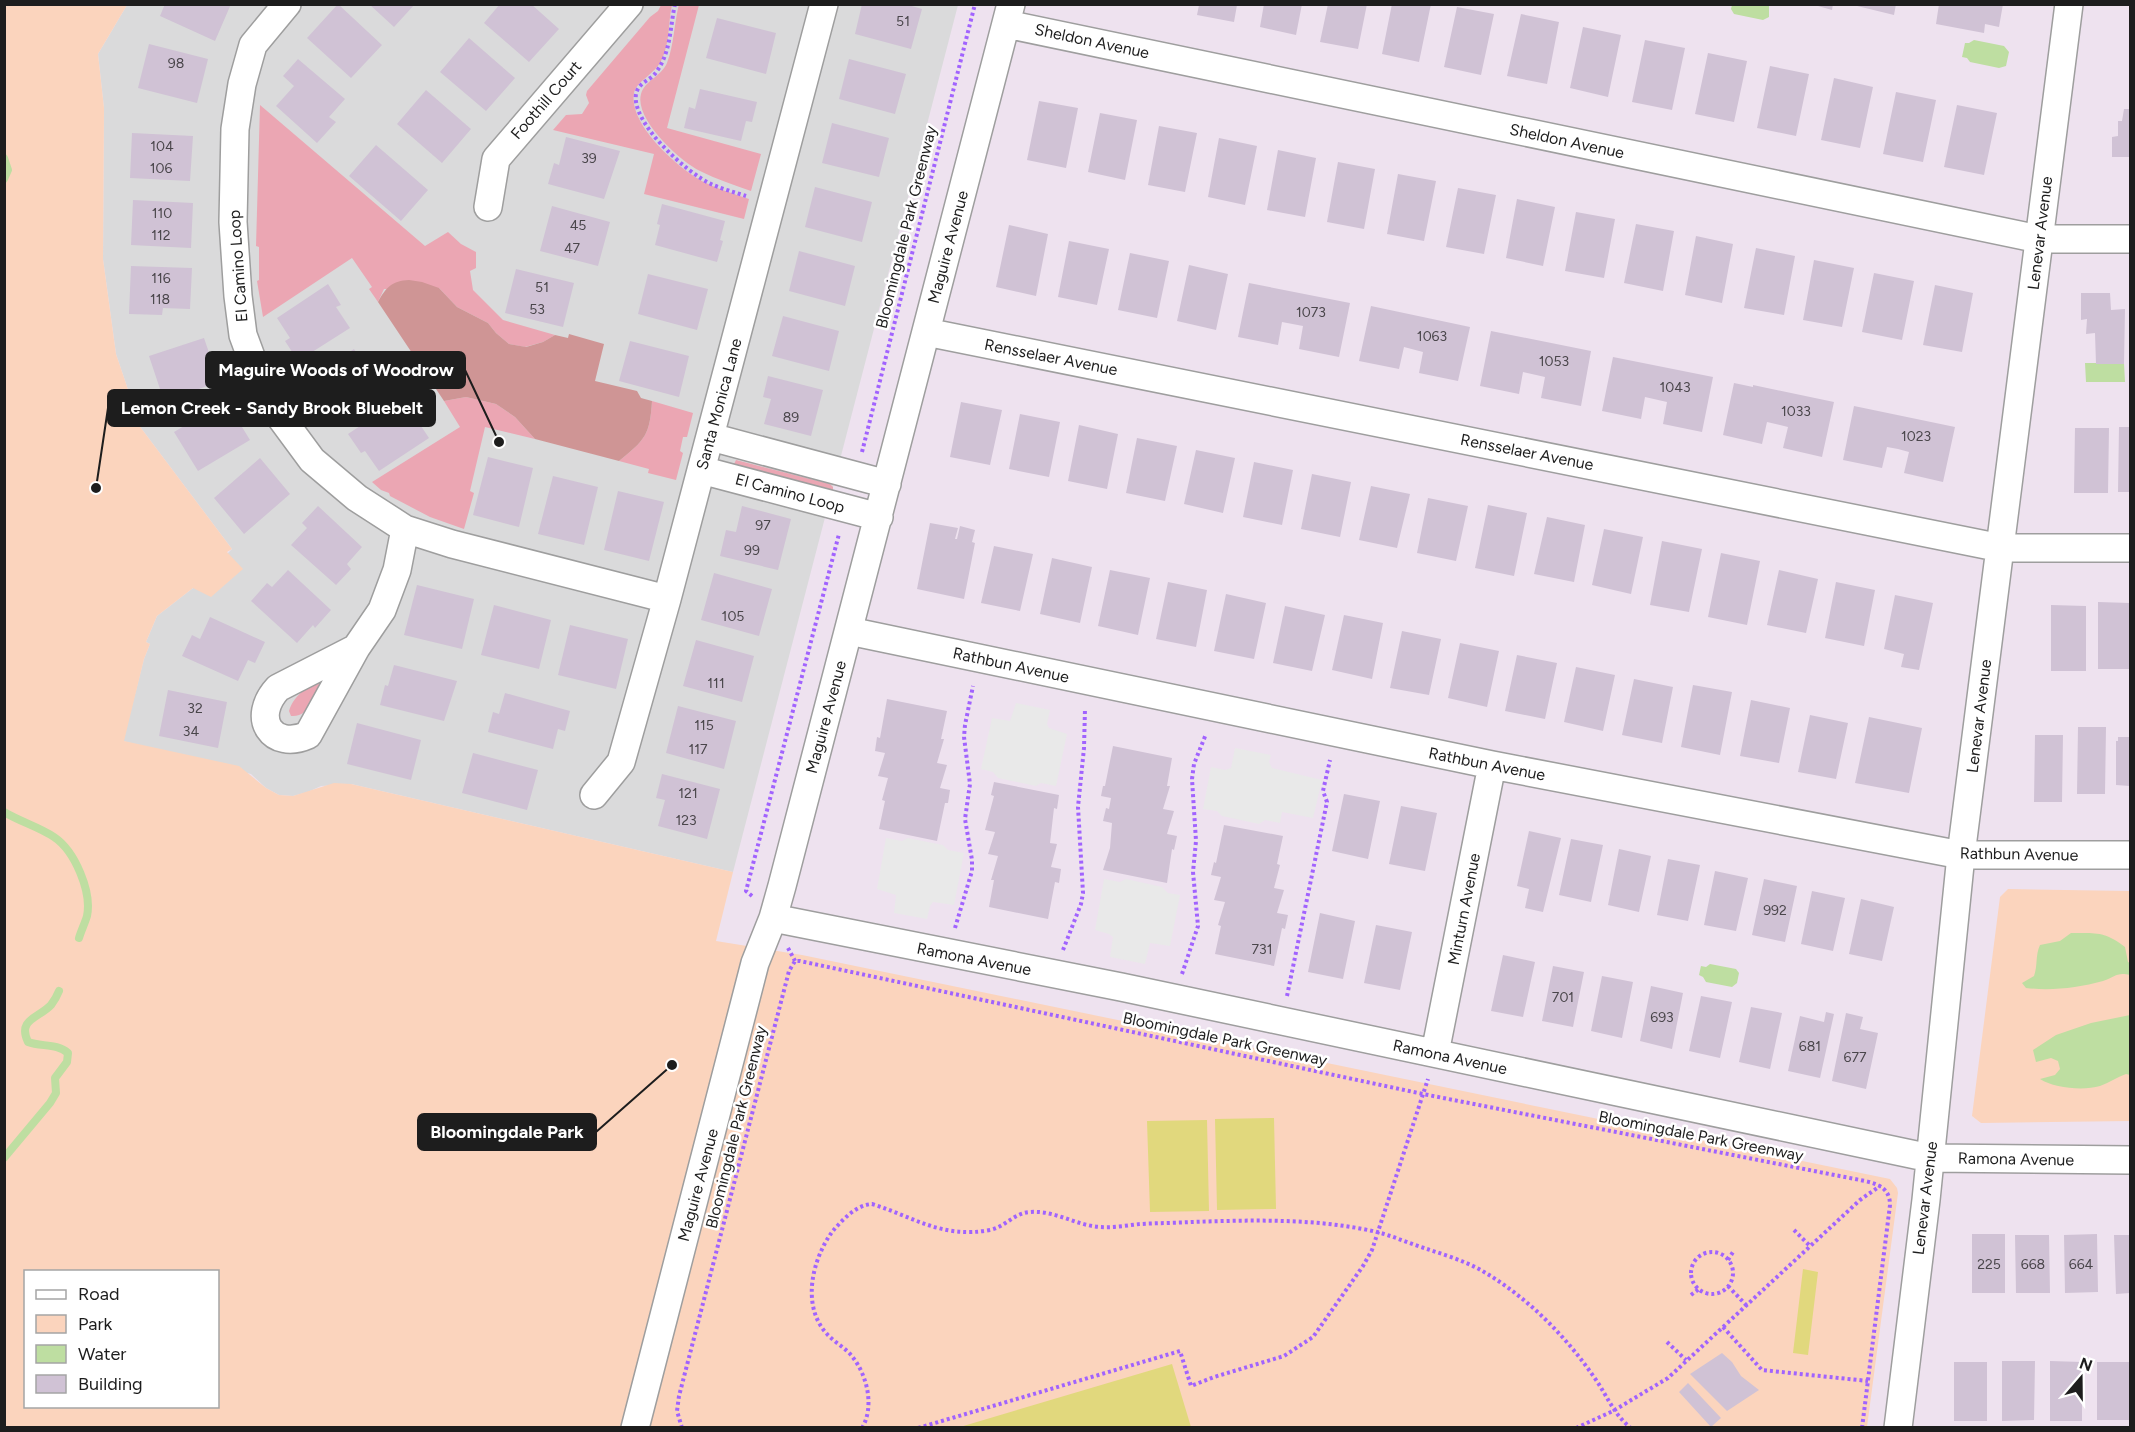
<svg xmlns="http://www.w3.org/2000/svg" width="2135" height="1432" viewBox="0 0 2135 1432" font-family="Figtree,sans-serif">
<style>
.residential{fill:#dadadb}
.grass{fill:#eba6b3}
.forest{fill:#cf9595}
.park{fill:#fbd4bd;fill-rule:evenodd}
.pitch{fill:#e1d87d}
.parking{fill:#e9e9e9}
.water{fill:#bedea1}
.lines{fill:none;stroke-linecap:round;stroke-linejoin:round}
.stream{stroke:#bedea1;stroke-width:8}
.building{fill:#d0c2d5}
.minor-casing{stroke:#9e9e9e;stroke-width:30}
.path{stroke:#a163fe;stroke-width:4;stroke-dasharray:3 3;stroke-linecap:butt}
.minor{stroke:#fff;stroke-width:27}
.labels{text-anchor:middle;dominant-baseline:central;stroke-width:5;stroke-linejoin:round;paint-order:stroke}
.number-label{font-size:14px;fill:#4a464b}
.street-label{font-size:16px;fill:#1d1d1d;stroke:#fff}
.leader{fill:none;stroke:#1d1d1d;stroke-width:2}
.callout-dot{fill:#1d1d1d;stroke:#fff;stroke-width:2}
.callout{fill:#1d1d1d;stroke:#1d1d1d;stroke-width:2}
.callout-label{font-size:18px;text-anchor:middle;font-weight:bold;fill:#fff}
</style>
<rect width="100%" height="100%" fill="#eee2ef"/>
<path class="residential" d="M127 5H958L733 872 351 784 321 786 308 792 293 796 279 795 266 788 251 774 123 741 144 659 150 644 146 642 157 616 193 588 232 549 141 428 116 354 103 259 104 108 98 54Z"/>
<path class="grass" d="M679 4 699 5 667 128 761 154 751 191C734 185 716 179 700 171 680 161 634 119 641 94 645 80 661 77 667 63 674 45 674 24 679 4Z
M661 5H672C668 22 670 42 662 59 655 75 637 80 634 93 628 125 681 171 706 183 720 190 735 194 749 199L744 219 644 194 654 154 553 130 566 115 582 114 589 103 586 95 587 91 650 17 658 11Z
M260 105 425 246 448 232 461 244 476 252V268L470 271 473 290 503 320 555 335 543 342 525 347 509 344 496 333 488 323 457 307 439 288 384 289 378 302 369 289 372 287 352 258 263 317 257 281 259 280V247L256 246Z
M466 397 496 404 515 417 535 439 485 427 470 491 474 493 464 529 430 517 390 496 389 493 381 490 372 482 460 427 444 401Z
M652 401 693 413 687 437H683L680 451 683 453 676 480 648 473 649 469 619 461C645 440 650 435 652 401Z
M736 460 830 484 833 487V491L733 466Z
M326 678C318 692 310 718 291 716L289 711C294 694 310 685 326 678Z"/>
<path class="forest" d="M409 280 422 282 439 288 457 307 488 323 496 333 509 344 526 347 543 342 555 335 568 338 569 334 604 344 595 381 637 391 641 398 652 401C650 435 645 440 619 461L535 439 515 417 496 404 466 397 444 401 378 302C386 287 392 281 409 280Z"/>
<path class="park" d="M5 5H127L98 54 104 108 103 259 116 354 141 428 232 549 227 552 243 569 211 597 193 588 157 616 146 642 150 644 144 659 124 741 239 766 266 788 279 795 293 796 334 783 351 784 733 872 716 941 802 955 1890 1179 1897 1188 1898 1193 1867 1427 5 1428ZM26 1272H218V1406H26Z
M2008 889 2130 891V1121L1981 1123 1972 1116 2000 897Z"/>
<path class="pitch" d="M1274 1118 1276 1209 1217 1210 1215 1119Z
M1207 1120 1209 1211 1150 1212 1147 1121Z
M1803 1269 1818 1272 1808 1355 1793 1353Z
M1172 1364 1191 1427H960Z"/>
<path class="parking" d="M1016 703 1050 710 1047 724 1049 728 1067 734 1056 786 1041 783 1036 786 998 778 993 772 981 769 992 718 1010 721Z
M1235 748 1271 755 1269 762 1272 768 1322 780 1313 818 1282 812 1280 823 1265 820 1259 824 1222 816 1217 811 1203 809 1211 767 1225 770 1231 768Z
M886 838 902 841 908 838 943 845 948 850 964 853 954 905 933 902 930 906 927 919 894 913 896 895 877 889Z
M1104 879 1120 882 1126 879 1162 887 1168 893 1180 895 1170 946 1150 943 1145 964 1110 957 1113 937 1109 934 1095 930Z"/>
<path class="water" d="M1769 4V17L1763 20 1734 14 1731 9 1732 5Z
M1974 40 2004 46 2009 52 2006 66 1999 68 1970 62 1967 58 1962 57 1965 43H1969Z
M2085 363H2124L2125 382H2086Z
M2071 933C2095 933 2105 931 2125 947L2128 962 2130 963V975C2116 972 2116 977 2103 981 2078 988 2051 991 2026 988L2022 983 2034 976C2038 965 2035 956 2040 945L2060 941Z
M1710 964 1736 969 1739 973 1737 983 1732 987 1706 982 1703 977 1699 975 1701 966 1706 967Z
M2130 1015V1075L2126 1074C2117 1077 2109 1083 2100 1086 2083 1091 2054 1088 2040 1079L2055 1075 2060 1069 2058 1061 2051 1058 2036 1062 2033 1050 2056 1035 2091 1023Z"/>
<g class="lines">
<path class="stream" d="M4 158 8 170 4 179
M4 812C21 822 39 827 54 837 75 851 92 892 87 916 85 923 81 931 79 938
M4 1158 50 1103 56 1093 55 1078 67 1062 68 1053C57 1043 41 1047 28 1042 17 1019 39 1018 51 1005 54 1001 57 996 59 991"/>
</g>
<path class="building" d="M165 4H231L215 41 160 16Z
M338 4 382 45 351 78 307 38Z
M369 4H415L394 27Z
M500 4H531L559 29 529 62 484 23Z
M862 4H905L922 9 911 49 855 34Z
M1264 4H1302L1296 35 1260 27Z
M1328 4H1367L1358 49 1320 42Z
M1392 4H1431L1419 62 1382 54Z
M1811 4H1833L1832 10Z
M1849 4H1896L1894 15Z
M1939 4H2003L1999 27 1985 24 1984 33 1936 24Z
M1199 5H1237L1234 22 1197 15Z
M1457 7 1494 14 1481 75 1444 67Z
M1521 14 1559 22 1547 84 1507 76Z
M717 18 776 33 766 74 706 58Z
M1583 27 1621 35 1608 97 1570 88Z
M469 38 515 78 486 111 440 72Z
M1645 40 1685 48 1672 110 1632 102Z
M149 44 208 59 197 103 138 88Z
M1708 53 1747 61 1734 122 1695 114Z
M298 59 345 99 329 117 336 122 317 143 276 106 294 86 283 76Z
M849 59 906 74 895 114 839 99Z
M1770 66 1809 74 1796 136 1757 128Z
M1834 78 1873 87 1860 148 1821 140Z
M700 89 757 102 752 122 746 121 741 141 684 128 689 107 695 109Z
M426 90 471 129 442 163 397 124Z
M1896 92 1936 100 1923 162 1883 154Z
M1039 101 1078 108 1066 168 1027 160Z
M1957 105 1997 113 1984 175 1944 167Z
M2124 109H2130V157H2112V137L2118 136V121H2122Z
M1100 113 1137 120 1125 180 1088 172Z
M832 123 889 138 879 177 822 163Z
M1159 126 1197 133 1185 192 1148 185Z
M132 133 193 136 190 181 130 178Z
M566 137 620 151 604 199 548 184 554 163 559 165Z
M1219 138 1257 146 1245 205 1208 197Z
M376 145 428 190 401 221 349 176Z
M1278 150 1316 158 1305 217 1267 210Z
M1338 162 1375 169 1364 229 1327 222Z
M1398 174 1436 181 1424 241 1387 234Z
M815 187 872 202 862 242 805 227Z
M1458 188 1496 195 1484 254 1446 247Z
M1517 199 1555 207 1543 266 1506 258Z
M133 200 193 203 191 248 131 245Z
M662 204 725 221 720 240 723 241 717 262 655 245 660 225 657 224Z
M552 206 610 222 598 266 540 251Z
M1576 212 1615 219 1604 278 1565 271Z
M1636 224 1674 231 1663 291 1624 283Z
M1009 225 1048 234 1036 296 996 287Z
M1696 236 1733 244 1722 303 1685 295Z
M1069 241 1109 249 1097 305 1058 297Z
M1756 248 1795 256 1784 315 1744 308Z
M799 251 855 266 845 306 789 291Z
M1130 253 1169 261 1157 318 1118 310Z
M1814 260 1854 268 1842 327 1803 320Z
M1189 265 1228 274 1216 330 1177 321Z
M131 266 192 268 190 309 163 308 162 315 129 314Z
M516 269 574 283 563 327 505 313Z
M1874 273 1914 281 1902 340 1862 332Z
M648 274 708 289 697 330 638 314Z
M1249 283 1350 303 1339 357 1299 349 1303 326 1282 322 1278 345 1238 337Z
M328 284 341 305 336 307 350 328 298 361 285 341 290 338 277 318Z
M1935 285 1973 293 1962 352 1923 345Z
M2081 293H2110L2111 310 2125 309 2124 364H2096L2095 333 2086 334 2087 319 2081 320Z
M1371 306 1470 327 1458 381 1419 373 1423 352 1404 347 1399 369 1359 361Z
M783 316 839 331 829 371 772 356Z
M1491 331 1591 351 1581 406 1541 398 1545 377 1523 372 1519 394 1480 386Z
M204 338 219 382 164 401 149 356Z
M630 341 689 356 679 397 619 381Z
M354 349 380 390 329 423 303 382Z
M1613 357 1713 377 1702 432 1663 424 1667 402 1645 397 1641 419 1602 411Z
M768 376 823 390 811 436 764 424 771 399 763 397Z
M1734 383 1753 387V385L1834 402 1822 457 1783 448 1788 427 1767 422 1762 444 1723 435Z
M226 401 250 440 198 471 174 432Z
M398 401 411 420 415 417 429 438 379 471 365 451 361 453 348 434Z
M961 402 1002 410 990 465 950 457Z
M1854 406 1955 427 1943 482 1904 473 1909 452 1898 449 1887 447 1882 468 1843 460Z
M1020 414 1060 422 1049 477 1009 469Z
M1079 425 1118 434 1107 489 1068 481Z
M2119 427H2130V492H2118Z
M2075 428H2109L2108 493H2074Z
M1137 438 1177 446 1165 501 1126 493Z
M1196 450 1235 458 1223 513 1184 504Z
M488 457 533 468 519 527 473 515Z
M260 458 290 494 244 534 214 498Z
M1254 462 1293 470 1282 525 1243 517Z
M1312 474 1351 482 1340 537 1301 529Z
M553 476 598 487 584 545 538 534Z
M1371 486 1410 494 1397 548 1359 540Z
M618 491 664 502 649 561 604 550Z
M1428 498 1468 506 1456 561 1417 553Z
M1488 505 1527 513 1514 576 1475 568Z
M318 506 362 547 347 564 351 569 336 585 291 545 307 528 302 523Z
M742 506 791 519 778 570 720 556 726 530 736 532Z
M1547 517 1585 525 1574 582 1534 574Z
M930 523 958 528 955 539H957L960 526 975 530 972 542 975 543 964 599 917 589Z
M1604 529 1643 537 1631 594 1592 585Z
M1662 541 1702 549 1689 612 1650 605Z
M994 546 1033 554 1020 611 981 603Z
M1721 553 1760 561 1747 625 1708 617Z
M1052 558 1092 567 1080 623 1040 614Z
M288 570 331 610 315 628 313 625 297 643 251 601 267 583 272 587Z
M1110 570 1150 578 1138 635 1098 626Z
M1779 570 1818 579 1806 633 1767 625Z
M714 573 772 589 759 636 701 620Z
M1168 582 1207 590 1196 647 1156 639Z
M1836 582 1875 590 1864 646 1825 638Z
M417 585 474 599 462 649 404 635Z
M1226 594 1266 603 1254 659 1214 651Z
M1895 595 1933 603 1919 670 1901 667 1904 654 1884 649Z
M2098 602 2130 603V669H2098Z
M494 605 551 620 539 669 481 655Z
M2051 605 2086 606V671H2051Z
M1285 606 1325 615 1312 671 1273 663Z
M1344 615 1383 623 1372 679 1332 670Z
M210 617 265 642 255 663 248 660 238 681 182 656 192 635 200 639Z
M570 625 628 639 616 689 558 675Z
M1402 631 1441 639 1429 695 1390 688Z
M696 640 754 656 742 702 683 686Z
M1460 643 1499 651 1487 707 1448 698Z
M1517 655 1557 663 1545 719 1505 711Z
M394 665 457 681 444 721 380 705 385 685 388 686Z
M1576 667 1615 675 1603 731 1564 722Z
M1634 679 1673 687 1662 743 1622 735Z
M1693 685 1732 692 1720 755 1681 747Z
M168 690 227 702 218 748 159 736Z
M505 693 570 711 565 731 558 729 553 749 488 732 493 712 499 714Z
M887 699 947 711 941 739H944L937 763 947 765 940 788 950 790 948 803H945L937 841 879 829 885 801 882 800 888 778 878 776 885 753 875 751 877 737 880 738Z
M1751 700 1790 708 1779 763 1740 756Z
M678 706 736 721 724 769 666 753Z
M1810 715 1848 723 1836 779 1798 772Z
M1869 717 1922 728 1909 793 1855 783Z
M357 723 421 740 411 780 347 764Z
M2078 727H2106L2105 794H2077Z
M2035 735H2063L2062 802H2034Z
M2118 737H2130V786L2116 785V741H2118Z
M1113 746 1172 758 1167 786H1170L1163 809 1174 811 1167 834 1177 836 1174 850 1172 849 1167 883 1103 870 1110 848 1112 823 1103 821 1106 808 1109 809 1111 798 1101 796 1103 786H1105Z
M473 753 538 770 527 810 462 793Z
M662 774 720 789 707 839 658 826 665 800 656 798Z
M994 782 1059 795 1057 809 1054 808 1050 843 1057 844 1051 867 1061 869 1059 883 1055 882 1048 919 989 907 994 880H991L998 856 988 854 995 832 985 830 994 796 991 795Z
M1344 794 1380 801 1368 859 1332 851Z
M1401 806 1437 813 1425 871 1389 864Z
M1224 825 1283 836 1277 864 1280 865 1274 888 1284 890 1277 913 1288 915 1285 929 1282 928 1274 966 1215 954 1221 926 1218 925 1225 902 1214 900 1221 877 1211 875 1214 862 1216 863Z
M1529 831 1561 838 1543 912 1525 908 1529 889 1517 886Z
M1571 839 1603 845 1591 902 1559 895Z
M1619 849 1651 856 1639 912 1608 905Z
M1668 859 1700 865 1688 921 1657 915Z
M1715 871 1748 878 1736 931 1704 925Z
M1764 879 1797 886 1785 942 1752 935Z
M1812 891 1845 898 1833 951 1801 944Z
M1861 899 1894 907 1882 961 1849 954Z
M1320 913 1355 921 1343 979 1308 972Z
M1376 925 1412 932 1400 990 1364 983Z
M1503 955 1535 962 1523 1017 1491 1011Z
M1553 966 1584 972 1573 1027 1542 1021Z
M1602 976 1633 982 1622 1038 1591 1031Z
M1651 986 1683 993 1672 1049 1640 1041Z
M1701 996 1732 1002 1720 1058 1689 1051Z
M1751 1007 1782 1013 1770 1069 1739 1062Z
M1826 1012 1834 1014 1820 1078 1788 1071 1800 1016 1824 1022Z
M1846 1013 1863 1017 1860 1029 1878 1033 1866 1089 1832 1081Z
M1972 1234H2005V1293H1972Z
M2097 1234 2098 1292 2065 1293 2064 1235Z
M2015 1235H2049L2050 1293H2016Z
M2114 1235H2130V1293L2116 1294Z
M1722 1353 1732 1362 1741 1376 1759 1390 1727 1411 1690 1374Z
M2002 1361H2035L2034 1420 2002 1421Z
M2050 1361 2082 1362V1421H2050Z
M1954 1362H1987V1421H1954Z
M2097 1362H2129V1420H2097Z
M1688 1383 1721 1418 1711 1427 1679 1392Z"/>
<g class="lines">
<defs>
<path id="minor" d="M287 4 253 45 242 84 235 129 233 222 238 296 243 335 257 373 281 418 312 460 357 498 405 529 452 544 667 599
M1006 24 2039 239H2130
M488 207 496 159 629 4
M926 332 2001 548H2130
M711 437 887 484
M701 470 879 517
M849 631 1492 765 1961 855H2130
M356 648 278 688C250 718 272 751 308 735L356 648 382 610 397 570 405 529
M594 795 621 762 667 599 824 4
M773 918 1121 987 1930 1158 2130 1160
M1435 1053 1492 765
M635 1428 755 963 773 918 782 886 1011 4
M1898 1428 1926 1200 1961 855 2069 4"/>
</defs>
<use href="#minor" class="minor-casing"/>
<path class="path" d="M675 4C670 27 671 51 657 71 651 81 639 81 636 94 631 123 687 173 711 184 722 189 734 192 746 196
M862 452 975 4
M752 896 746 891 839 534
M955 928 972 871V860L965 819 970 784 964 737 965 725 973 686
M788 948 795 961
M1063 950 1081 904 1083 893 1078 807 1084 748 1085 709
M1182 974 1198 926 1193 872 1196 841 1192 779 1194 764 1206 734
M1287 996 1327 802 1323 791 1330 760
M1794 1230 1810 1246
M1691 1273a21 21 0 1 1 42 0a21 21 0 1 1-42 0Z
M1728 1260 1733 1252
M1728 1286 1747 1306
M1691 1295 1699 1289
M1723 1327 1762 1370 1868 1381
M1667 1342 1686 1360
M682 1428 677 1411 679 1396 789 971 795 961H800L1423 1094 1865 1181C1879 1184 1890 1189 1890 1205L1862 1428
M862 1428C875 1406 867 1374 851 1355 844 1347 834 1342 827 1334 801 1306 812 1260 832 1232 842 1220 856 1205 872 1204 914 1217 942 1239 990 1230 1005 1227 1014 1213 1030 1212 1055 1210 1077 1226 1101 1227 1114 1228 1128 1225 1141 1224 1158 1223 1175 1223 1191 1222 1252 1220 1317 1218 1377 1232 1393 1236 1408 1243 1424 1248 1442 1254 1462 1260 1479 1269 1525 1295 1564 1334 1594 1377 1607 1395 1613 1414 1631 1428
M918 1428 1180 1351 1191 1386 1214 1377 1284 1356 1313 1337 1363 1266 1372 1250 1428 1079
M1576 1428 1613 1411 1668 1378 1860 1200 1880 1186"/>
<use href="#minor" class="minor"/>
</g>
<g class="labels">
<g class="number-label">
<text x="903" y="21">51</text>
<text x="176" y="63">98</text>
<text x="162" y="146">104</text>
<text x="589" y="158">39</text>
<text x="161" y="168">106</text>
<text x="162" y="213">110</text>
<text x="578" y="225">45</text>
<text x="161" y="235">112</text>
<text x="572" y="248">47</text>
<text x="161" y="278">116</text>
<text x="542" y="287">51</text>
<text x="160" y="299">118</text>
<text x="537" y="309">53</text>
<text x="1311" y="312">1073</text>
<text x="1432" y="336">1063</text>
<text x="1554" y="361">1053</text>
<text x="1675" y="387">1043</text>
<text x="1796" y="411">1033</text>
<text x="791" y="417">89</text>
<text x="1916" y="436">1023</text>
<text x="763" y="525">97</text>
<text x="752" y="550">99</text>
<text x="733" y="616">105</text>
<text x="716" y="683">111</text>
<text x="195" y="708">32</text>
<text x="704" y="725">115</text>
<text x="191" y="731">34</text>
<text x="698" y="749">117</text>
<text x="688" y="793">121</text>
<text x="686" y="820">123</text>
<text x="1775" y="910">992</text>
<text x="1262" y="949">731</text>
<text x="1563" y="997">701</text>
<text x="1662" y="1017">693</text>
<text x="1810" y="1046">681</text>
<text x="1855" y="1057">677</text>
<text x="1989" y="1264">225</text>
<text x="2033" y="1264">668</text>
<text x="2081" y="1264">664</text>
</g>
<g class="street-label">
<text transform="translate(1092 41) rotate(12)">Sheldon Avenue</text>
<text transform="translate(546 100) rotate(-49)">Foothill Court</text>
<text transform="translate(1567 141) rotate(12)">Sheldon Avenue</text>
<text transform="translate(906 227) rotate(-76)">Bloomingdale Park Greenway</text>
<text transform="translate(2040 233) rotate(-83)">Lenevar Avenue</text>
<text transform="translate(948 247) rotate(-75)">Maguire Avenue</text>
<text transform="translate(238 266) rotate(-94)">El Camino Loop</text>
<text transform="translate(1051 357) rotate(11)">Rensselaer Avenue</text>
<text transform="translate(719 404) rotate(-75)">Santa Monica Lane</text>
<text transform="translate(1527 452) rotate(11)">Rensselaer Avenue</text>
<text transform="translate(790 493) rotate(15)">El Camino Loop</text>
<text transform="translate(1011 665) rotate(12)">Rathbun Avenue</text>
<text transform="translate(1979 716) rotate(-83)">Lenevar Avenue</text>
<text transform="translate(826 717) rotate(-75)">Maguire Avenue</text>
<text transform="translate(1487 764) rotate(11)">Rathbun Avenue</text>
<text transform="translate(2019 854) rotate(1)">Rathbun Avenue</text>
<text transform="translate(1464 909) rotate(-79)">Minturn Avenue</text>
<text transform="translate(974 959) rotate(11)">Ramona Avenue</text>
<text transform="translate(1225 1039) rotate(12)">Bloomingdale Park Greenway</text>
<text transform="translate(1450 1057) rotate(12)">Ramona Avenue</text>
<text transform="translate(736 1127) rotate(-76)">Bloomingdale Park Greenway</text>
<text transform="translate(1701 1136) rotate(11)">Bloomingdale Park Greenway</text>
<text transform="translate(2016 1159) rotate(1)">Ramona Avenue</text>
<text transform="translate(698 1185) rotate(-75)">Maguire Avenue</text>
<text transform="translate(1925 1198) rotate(-83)">Lenevar Avenue</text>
</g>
</g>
<path class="leader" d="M499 442L465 370M96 488L108 408M672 1065L596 1132"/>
<g class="callout-dot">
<circle cx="499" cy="442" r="6"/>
<circle cx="96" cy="488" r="6"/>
<circle cx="672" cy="1065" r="6"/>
</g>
<g class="callout">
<rect x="206" y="352" width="259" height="36" rx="6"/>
<rect x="108" y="390" width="327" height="36" rx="6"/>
<rect x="418" y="1114" width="178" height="36" rx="6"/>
</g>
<g class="callout-label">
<text x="336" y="376">Maguire Woods of Woodrow</text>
<text x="272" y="414">Lemon Creek - Sandy Brook Bluebelt</text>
<text x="507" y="1138">Bloomingdale Park</text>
</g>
<rect width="2135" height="1432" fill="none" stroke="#1d1d1d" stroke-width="12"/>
<rect x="24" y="1270" width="195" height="138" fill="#ffffff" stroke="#a5a5a5" stroke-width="1.5"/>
<rect x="36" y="1290" width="30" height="9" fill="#ffffff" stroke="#a5a5a5" stroke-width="1.5"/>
<text x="78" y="1300" font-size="18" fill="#1d1d1d">Road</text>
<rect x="36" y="1315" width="30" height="18" fill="#fbd4bd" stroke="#a5a5a5" stroke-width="1.5"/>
<text x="78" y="1330" font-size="18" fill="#1d1d1d">Park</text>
<rect x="36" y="1345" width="30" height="18" fill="#bedea1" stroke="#a5a5a5" stroke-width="1.5"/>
<text x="78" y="1360" font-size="18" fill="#1d1d1d">Water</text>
<rect x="36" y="1375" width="30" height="18" fill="#d0c2d5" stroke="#a5a5a5" stroke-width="1.5"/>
<text x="78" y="1390" font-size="18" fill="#1d1d1d">Building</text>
<g transform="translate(2081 1378) rotate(20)" stroke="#ffffff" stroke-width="4.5" paint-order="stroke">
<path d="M0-4.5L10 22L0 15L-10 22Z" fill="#1d1d1d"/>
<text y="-9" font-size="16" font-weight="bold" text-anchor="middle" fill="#1d1d1d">N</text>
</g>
</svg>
